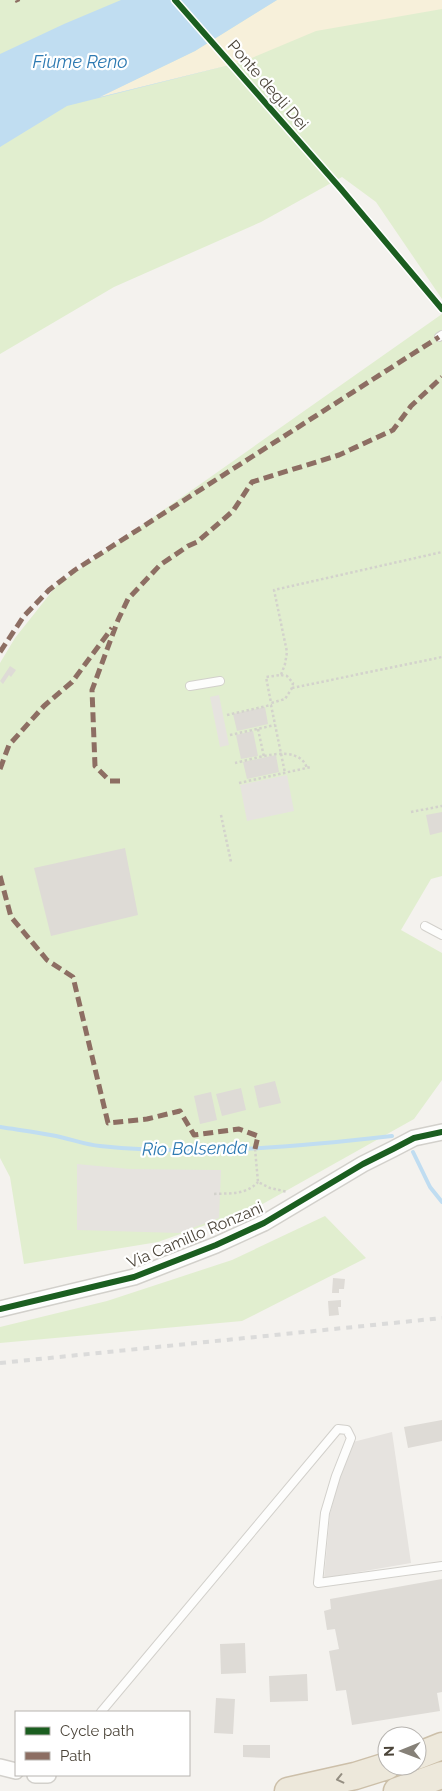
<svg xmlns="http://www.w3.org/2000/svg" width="442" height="1791" viewBox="0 0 442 1791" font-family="Raleway,sans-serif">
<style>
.green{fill:#e1eecf}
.sand{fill:#f7f0da}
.parking{fill:#e6e3df}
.water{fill:#c0ddf1}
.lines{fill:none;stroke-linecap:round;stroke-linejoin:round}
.stream{stroke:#c0ddf1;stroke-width:4}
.building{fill:#dedbd6}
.lane-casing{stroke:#d2d0cb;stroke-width:10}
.street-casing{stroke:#d2d0cb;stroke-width:18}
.highway-casing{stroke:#ccbfa9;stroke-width:29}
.path{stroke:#d3d2cc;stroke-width:2.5;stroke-dasharray:2.5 2.5;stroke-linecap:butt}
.lane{stroke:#fdfdfc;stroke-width:8}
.street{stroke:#fdfdfc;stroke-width:15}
.highway{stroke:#ede8db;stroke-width:26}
.rail{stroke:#dbdbda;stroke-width:4;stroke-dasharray:6 6;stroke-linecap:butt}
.quiet{stroke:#8d6e63;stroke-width:5;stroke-dasharray:10 5;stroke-linecap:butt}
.cycleway-casing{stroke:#fff;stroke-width:9}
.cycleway{stroke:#1b5e20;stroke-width:6}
.oneway{stroke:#948e82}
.labels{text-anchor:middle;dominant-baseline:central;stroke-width:4.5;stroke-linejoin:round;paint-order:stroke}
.street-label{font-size:16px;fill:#4b4439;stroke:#fff}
.water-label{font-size:18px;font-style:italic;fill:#2e7ab2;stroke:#fff}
</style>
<rect width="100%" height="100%" fill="#f4f2ee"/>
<path class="green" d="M0 0H442V299L376 202 342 177 261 222 114 287 0 354Z
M442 314V876L431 879 401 930 442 953V1080L414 1119 259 1206 158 1242 24 1264 10 1177 0 1158V663L15 638 57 585Z
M325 1216 366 1258 242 1321 0 1343V1327L107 1301 232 1260Z"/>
<path class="sand" d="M277 0H442V9L316 31 242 62 97 98 195 51Z"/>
<path class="parking" d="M219 695 229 745 220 747 210 697Z
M287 775 294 811 247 821 240 785Z
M77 1164 129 1169 221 1170 219 1218 179 1233 77 1230Z
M392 1432 411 1563 324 1578 330 1514 340 1476 353 1442Z"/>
<path class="water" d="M121 0H277L195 51 100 97 242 62 316 31 242 62 67 106 0 147V54L64 24Z"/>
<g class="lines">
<path class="stream" d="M0 1127C19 1130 38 1132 56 1136 71 1139 86 1145 100 1146 197 1156 295 1147 392 1136
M413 1152 430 1187 442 1202"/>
</g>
<path class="building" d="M10 666 16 670 11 677 9 675 3 684 0 681Z
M265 707 268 724 237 731 233 714Z
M253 731 258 756 241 759 236 735Z
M276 755 279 772 247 779 243 762Z
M442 812V832L430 835 426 815Z
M125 848 138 915 51 936 34 868Z
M275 1081 281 1103 259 1108 254 1086Z
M241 1088 246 1110 222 1116 216 1094Z
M211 1092 217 1120 200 1124 194 1096Z
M333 1278 345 1279 344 1289H339V1293H332Z
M341 1300V1307H338L339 1315 329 1316 328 1301Z
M442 1420V1441L408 1448 404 1427Z
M442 1579V1692L437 1693 440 1711 352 1725 346 1690 336 1691 329 1651 339 1649 335 1629 327 1630 324 1611 331 1609 330 1599Z
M245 1643 246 1673 221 1674 220 1644Z
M307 1674 308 1701 270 1702 269 1676Z
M216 1698 235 1699 233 1734 214 1733Z
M243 1745H270V1758L243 1757Z"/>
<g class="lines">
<defs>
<path id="lane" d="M439 337 442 335
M190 686 220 681
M425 926 442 935
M101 1712 338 1429 347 1430 351 1438 336 1476 325 1513 318 1583 442 1566"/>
<path id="street" d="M0 1309 134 1277 216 1245 264 1223 363 1164 393 1149 414 1138 442 1132
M0 1767 16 1771
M35 1775H48"/>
<path id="highway" d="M417 1756 442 1746
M288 1791 355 1776 387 1766
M397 1791 442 1775"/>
</defs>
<use href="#lane" class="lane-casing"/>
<use href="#street" class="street-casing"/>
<use href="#highway" class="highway-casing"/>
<path class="path" d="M281 675 287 676 293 683 292 688 285 699 271 703 266 677 281 675 285 664 287 652 274 590 442 552
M292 688 442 657
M227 715 271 705 285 773
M258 729 264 757
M230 735 275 725
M235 763C255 759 298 742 307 768
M239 783 311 767
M411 812 442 806
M221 815 231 862
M255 1149 258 1182 270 1188 288 1192
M214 1194C230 1193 246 1195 258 1182"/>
<use href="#lane" class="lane"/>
<use href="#street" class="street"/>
<use href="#highway" class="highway"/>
<path class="rail" d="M0 1363 442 1318"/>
<path class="quiet" d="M17 0 18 2
M0 652 24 616 49 590 75 570 439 337
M0 769 9 745 44 706 72 682 112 628
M120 781H110L95 766 92 690 118 620 128 599 160 565 188 546 197 542 233 511 252 482 339 455 393 430 411 406 442 377
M0 876 11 917 47 960 73 977 108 1123 147 1119 180 1111 194 1135 239 1129 258 1136 255 1149"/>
<defs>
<path id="cycleway" d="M175 0 341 189 442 309
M0 1309 134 1277 216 1245 264 1223 363 1164 393 1149 414 1138 442 1132"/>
</defs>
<use href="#cycleway" class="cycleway-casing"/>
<use href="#cycleway" class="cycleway"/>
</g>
<defs><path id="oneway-chevron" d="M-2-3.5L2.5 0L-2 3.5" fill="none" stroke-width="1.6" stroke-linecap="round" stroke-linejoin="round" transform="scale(1.25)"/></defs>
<use class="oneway" href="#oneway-chevron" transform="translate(340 1779) rotate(167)"/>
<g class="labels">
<g class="street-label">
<text transform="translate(268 85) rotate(49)">Ponte degli Dei</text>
<text transform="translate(195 1235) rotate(-23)">Via Camillo Ronzani</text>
</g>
<g class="water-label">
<text x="80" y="61">Fiume Reno</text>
<text transform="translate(195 1148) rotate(-1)">Rio Bolsenda</text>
</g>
</g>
<rect x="15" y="1711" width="175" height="65" fill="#ffffff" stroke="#b7b4b0"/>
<rect x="25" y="1727" width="25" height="8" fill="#1b5e20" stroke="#b7b4b0"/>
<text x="60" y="1736" font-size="15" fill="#4b4439">Cycle path</text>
<rect x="25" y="1752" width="25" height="8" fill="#8d6e63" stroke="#b7b4b0"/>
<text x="60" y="1761" font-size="15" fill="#4b4439">Path</text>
<g transform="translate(402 1751) rotate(269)"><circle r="24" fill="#ffffff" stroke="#b7b4b0"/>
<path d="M0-4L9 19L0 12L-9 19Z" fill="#868178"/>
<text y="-8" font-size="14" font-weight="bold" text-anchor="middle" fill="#4b4439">N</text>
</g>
</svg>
